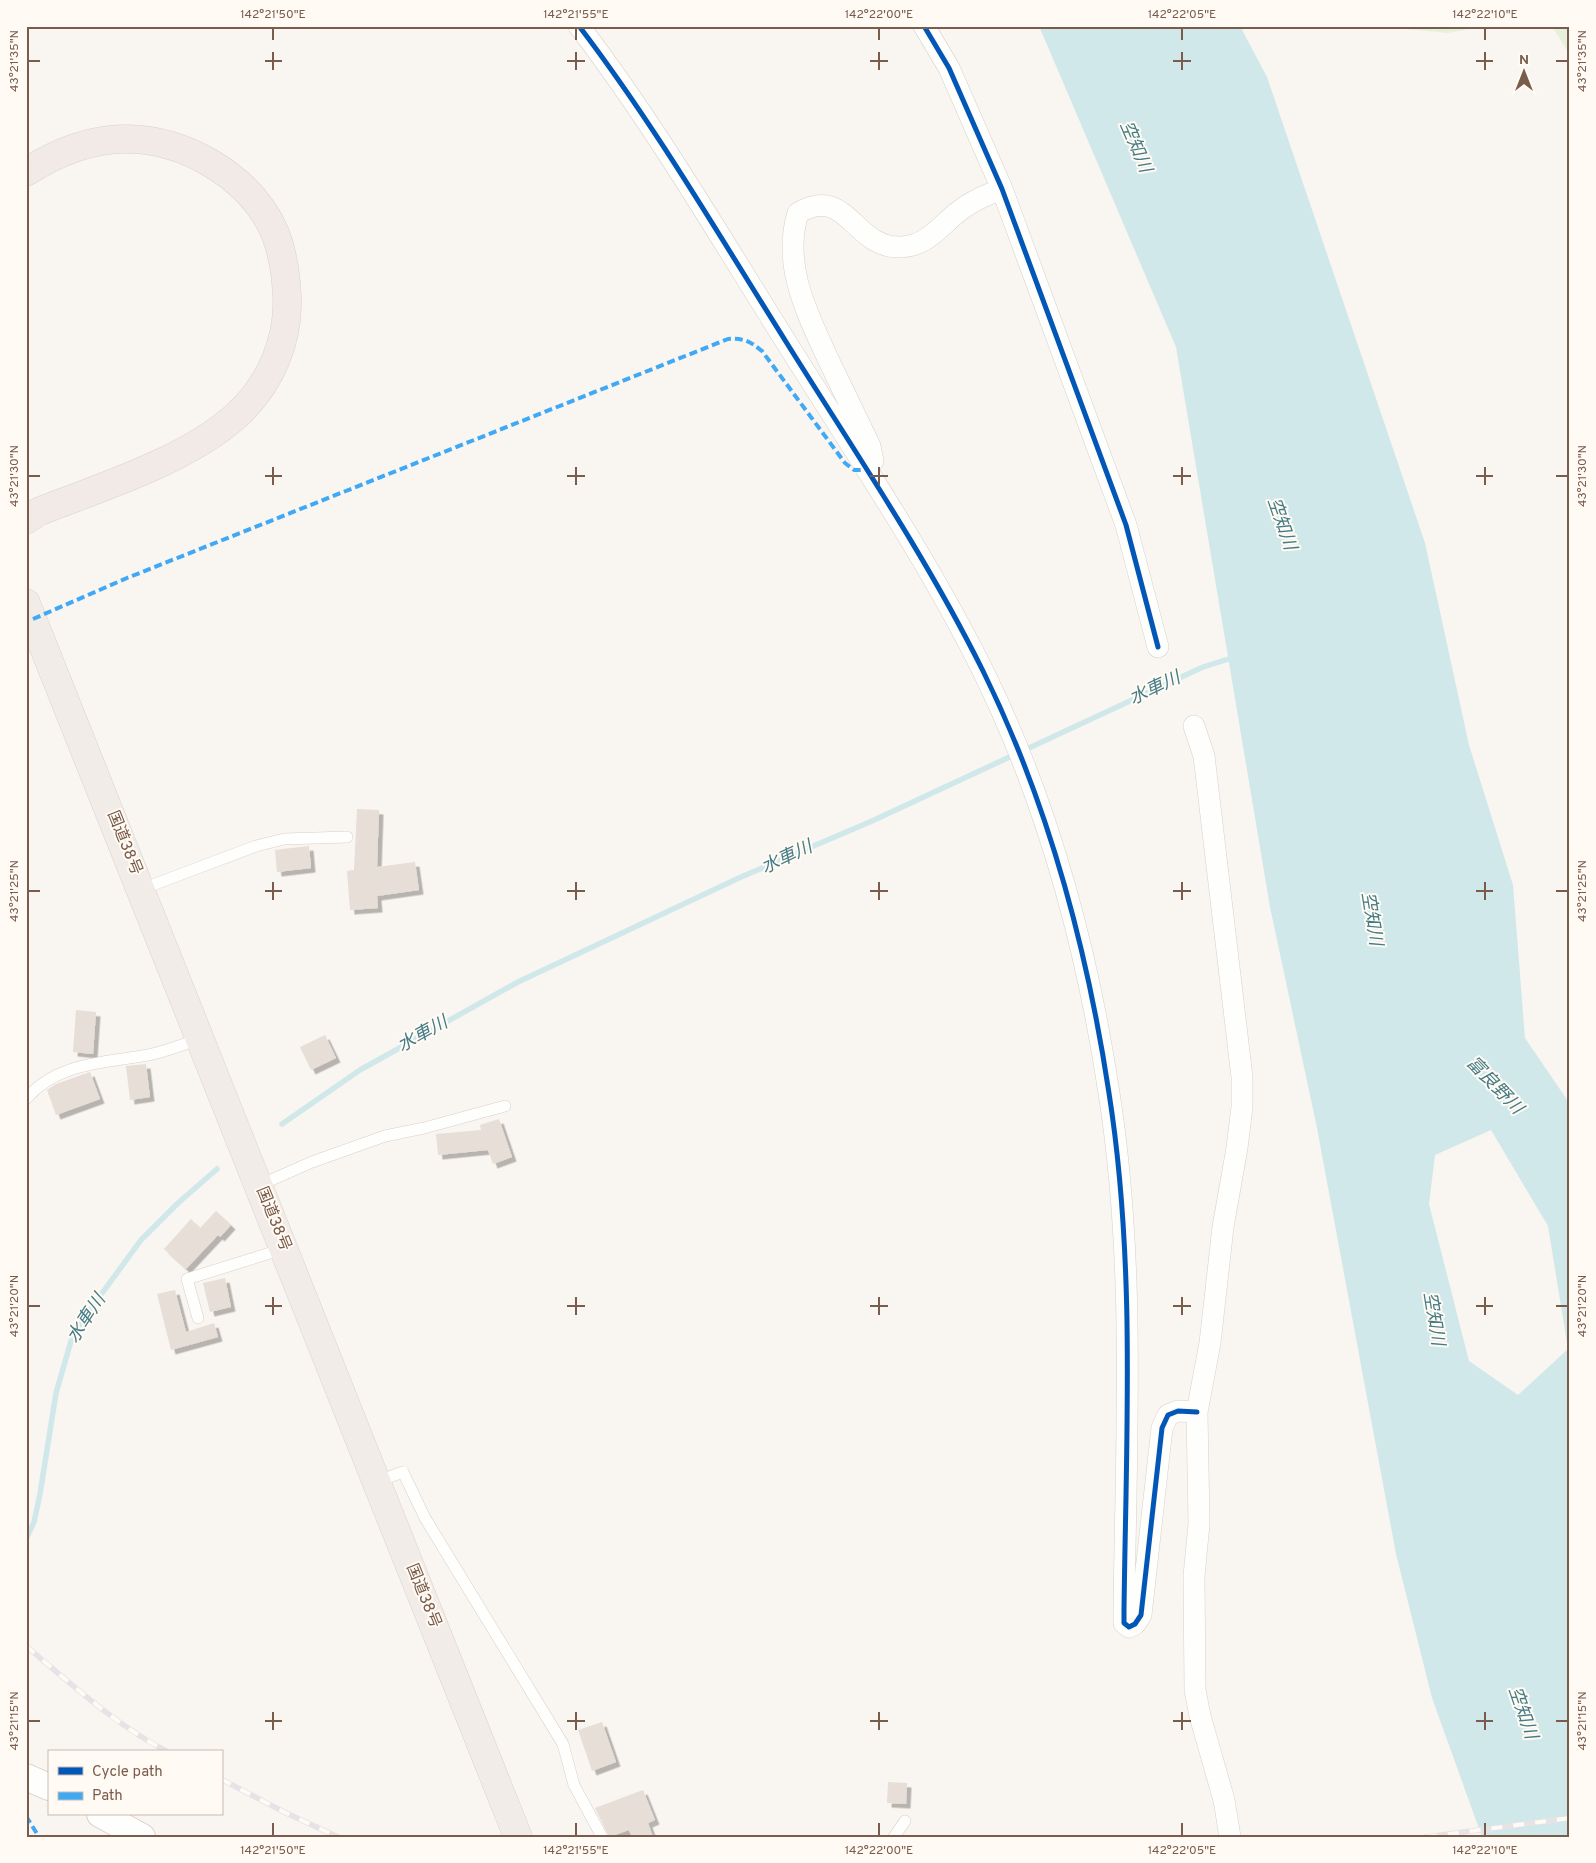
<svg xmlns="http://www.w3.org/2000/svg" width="1596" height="1863" viewBox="0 0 1596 1863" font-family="Overpass,'Noto Sans JP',sans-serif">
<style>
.green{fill:#e7f0db}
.water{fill:#d0e8ea;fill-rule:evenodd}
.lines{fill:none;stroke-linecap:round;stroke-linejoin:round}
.stream{stroke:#d0e8ea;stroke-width:5.5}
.building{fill:#e6ded7;filter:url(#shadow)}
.service-casing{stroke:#d7d1cb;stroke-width:12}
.minor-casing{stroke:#d7d1cb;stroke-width:22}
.tertiary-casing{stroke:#d7d1cb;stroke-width:28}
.trunk-casing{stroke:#dad1cc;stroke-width:29}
.motorway-casing{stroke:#dad1cc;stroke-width:29}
.service{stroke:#fefefd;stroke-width:11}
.minor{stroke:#fefefd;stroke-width:21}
.tertiary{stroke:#fefefd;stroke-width:26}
.trunk{stroke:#f2ece8;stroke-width:28}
.motorway{stroke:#f2eae7;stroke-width:28}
.rail-casing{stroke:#e6e3e7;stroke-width:5.5}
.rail{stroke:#fffaf3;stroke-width:4;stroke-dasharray:11;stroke-linecap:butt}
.quiet{stroke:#3fa9f5;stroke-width:4;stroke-dasharray:8 4;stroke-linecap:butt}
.cycleway-casing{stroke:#fffaf3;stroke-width:8}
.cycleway{stroke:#0057b8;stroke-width:5}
.ticks{fill:none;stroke:#7a5c4d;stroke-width:2}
.labels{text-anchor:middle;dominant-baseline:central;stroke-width:4;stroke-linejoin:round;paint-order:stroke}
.street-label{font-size:16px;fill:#7a5c4d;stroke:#fffaf3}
.water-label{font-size:18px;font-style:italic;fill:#437c86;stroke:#fffaf3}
.neatline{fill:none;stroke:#7a5c4d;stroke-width:2}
.ticks-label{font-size:12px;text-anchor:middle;fill:#7a5c4d}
</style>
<defs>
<filter id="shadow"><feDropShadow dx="4.5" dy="4.5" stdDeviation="0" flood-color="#0004"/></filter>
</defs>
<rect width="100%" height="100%" fill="#f9f5f0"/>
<path class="green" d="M1378 26H1482L1448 33Z
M1552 26H1570V55Z"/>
<path class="water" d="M1039 26H1240L1267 77 1425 543 1469 745 1513 885 1525 1038 1570 1104V1837H1482L1432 1698 1396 1554 1317 1128 1270 907 1176 347ZM1491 1130 1548 1226 1568 1349 1518 1395 1469 1361 1429 1204 1435 1155Z"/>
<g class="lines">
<path class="stream" d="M282 1124 360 1070 518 982 741 877 872 821 1203 667 1235 657
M26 1539 34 1522 40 1494 56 1393 71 1341 81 1322 141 1240 178 1203 217 1169"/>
</g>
<path class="building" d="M357 809 379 810 377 867 415 862 419 890 377 896 378 908 350 910 347 871 354 870Z
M309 846 311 868 277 872 275 850Z
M76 1010 96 1012 93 1054 73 1052Z
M325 1035 336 1058 311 1070 300 1047Z
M146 1064 150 1097 130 1100 126 1066Z
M90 1072 100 1099 56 1115 47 1090 56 1084Z
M499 1119 512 1157 493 1164 488 1150 438 1155 436 1134 481 1130 480 1125Z
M216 1211 231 1225 220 1237 218 1235 186 1269 164 1249 191 1219 200 1228Z
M225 1278 231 1307 210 1312 203 1283Z
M175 1290 186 1332 214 1323 218 1337 171 1350 157 1294Z
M602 1722 616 1762 592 1771 578 1730Z
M888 1782 907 1783 906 1804 887 1803Z
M643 1790 655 1820 648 1823 653 1837H632L629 1830 609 1837 595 1808Z"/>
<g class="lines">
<defs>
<path id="service" d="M142 889 256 846 284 839 347 837
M26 1099C57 1062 105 1063 148 1055 165 1052 183 1044 200 1039
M260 1185 312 1162 385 1136 424 1128 505 1106
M198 1318 187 1279 283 1249
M378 1481 403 1472 425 1518 563 1744 574 1785 602 1837
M894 1837 905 1821"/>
<path id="minor" d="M579 26C656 127 720 237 788 345 855 452 927 558 983 671 1048 803 1087 948 1109 1093 1136 1264 1126 1439 1124 1611V1623L1129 1627 1135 1624 1141 1615 1162 1428 1168 1415 1178 1411 1197 1412
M924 26 949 68 1002 189 1126 525 1158 647
M867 470 873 461 870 446C856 417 842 388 828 359 807 313 782 265 798 213 848 184 853 249 901 247 927 246 940 226 958 212 971 201 987 195 1002 189
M1194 726 1204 756 1242 1077V1107L1237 1148 1223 1227 1210 1343 1197 1412 1199 1524 1194 1576 1195 1690 1200 1716 1224 1800 1230 1837"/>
<path id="tertiary" d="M26 1777 49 1787
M100 1814 142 1837"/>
<path id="trunk" d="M26 603 518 1837"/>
<path id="motorway" d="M26 172C56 153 89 139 125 139 184 138 251 177 275 233 283 253 286 274 287 296 289 340 271 383 238 414 189 460 101 487 38 512L26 520"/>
</defs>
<use href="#service" class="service-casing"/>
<use href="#minor" class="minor-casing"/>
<use href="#tertiary" class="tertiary-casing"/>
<use href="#trunk" class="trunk-casing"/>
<use href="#motorway" class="motorway-casing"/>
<use href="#service" class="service"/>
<use href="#minor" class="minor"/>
<use href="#tertiary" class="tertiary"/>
<use href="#trunk" class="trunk"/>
<use href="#motorway" class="motorway"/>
<defs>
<path id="rail" d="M26 1646C70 1683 117 1726 168 1752
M221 1779 284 1812 338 1837
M1426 1837 1570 1818"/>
</defs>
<use href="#rail" class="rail-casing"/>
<use href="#rail" class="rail"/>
<path class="quiet" d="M33 619 127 578 728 339C743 338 750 341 762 351L845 463 854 470H867
M26 1816 39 1837"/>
<defs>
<path id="cycleway" d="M579 26C656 127 720 237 788 345 855 452 927 558 983 671 1048 803 1087 948 1109 1093 1136 1264 1126 1439 1124 1611V1623L1129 1627 1135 1624 1141 1615 1162 1428 1168 1415 1178 1411 1197 1412
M924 26 949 68 1002 189 1126 525 1158 647"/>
</defs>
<use href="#cycleway" class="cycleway-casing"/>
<use href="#cycleway" class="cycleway"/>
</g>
<path class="ticks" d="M273 28V40M576 28V40M879 28V40M1182 28V40M1485 28V40M273 52V70M576 52V70M879 52V70M1182 52V70M1485 52V70M28 61H40M265 61H282M567 61H585M870 61H888M1173 61H1191M1476 61H1493M1556 61H1568M273 467V485M576 467V485M879 467V485M1182 467V485M1485 467V485M28 476H40M265 476H282M567 476H585M870 476H888M1173 476H1191M1476 476H1493M1556 476H1568M273 882V900M576 882V900M879 882V900M1182 882V900M1485 882V900M28 891H40M265 891H282M567 891H585M870 891H888M1173 891H1191M1476 891H1493M1556 891H1568M273 1297V1315M576 1297V1315M879 1297V1315M1182 1297V1315M1485 1297V1315M28 1306H40M265 1306H282M567 1306H585M870 1306H888M1173 1306H1191M1476 1306H1493M1556 1306H1568M273 1712V1730M576 1712V1730M879 1712V1730M1182 1712V1730M1485 1712V1730M28 1721H40M265 1721H282M567 1721H585M870 1721H888M1173 1721H1191M1476 1721H1493M1556 1721H1568M273 1823V1836M576 1823V1836M879 1823V1836M1182 1823V1836M1485 1823V1836"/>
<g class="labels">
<g class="street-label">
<text transform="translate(124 843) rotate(68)">国道38号</text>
<text transform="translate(273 1219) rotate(68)">国道38号</text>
<text transform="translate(423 1596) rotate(68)">国道38号</text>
</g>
<g class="water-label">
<text transform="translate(1135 147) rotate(67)">空知川</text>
<text transform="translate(1281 524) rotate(71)">空知川</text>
<text transform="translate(1155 689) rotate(-25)">水車川</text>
<text transform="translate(787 858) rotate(-25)">水車川</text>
<text transform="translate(1371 919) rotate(81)">空知川</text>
<text transform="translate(423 1035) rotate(-29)">水車川</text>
<text transform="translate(1494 1086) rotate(46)">富良野川</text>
<text transform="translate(87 1319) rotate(-57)">水車川</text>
<text transform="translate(1433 1319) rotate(81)">空知川</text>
<text transform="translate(1522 1713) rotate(71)">空知川</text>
</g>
</g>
<rect width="1596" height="1863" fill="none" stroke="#fffaf3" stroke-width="55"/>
<rect x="48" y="1750" width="175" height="65" fill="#fffaf3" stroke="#cabbb1"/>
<rect x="58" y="1767" width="25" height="8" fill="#0057b8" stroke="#cabbb1"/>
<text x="92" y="1776" font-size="15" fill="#7a5c4d">Cycle path</text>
<rect x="58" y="1792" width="25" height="8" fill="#3fa9f5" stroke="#cabbb1"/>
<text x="92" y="1800" font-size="15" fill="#7a5c4d">Path</text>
<g transform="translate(1524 72)" stroke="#fffaf3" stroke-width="4" paint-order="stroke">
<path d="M0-4L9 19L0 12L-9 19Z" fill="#7a5c4d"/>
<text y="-8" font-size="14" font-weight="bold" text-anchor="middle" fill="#7a5c4d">N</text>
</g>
<rect x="28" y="28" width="1540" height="1808" class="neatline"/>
<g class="ticks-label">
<text x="273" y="18">142°21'50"E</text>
<text x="576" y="18">142°21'55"E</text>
<text x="879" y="18">142°22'00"E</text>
<text x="1182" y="18">142°22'05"E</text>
<text x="1485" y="18">142°22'10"E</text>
<text transform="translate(14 61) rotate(-90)" y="4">43°21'35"N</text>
<text transform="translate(1582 61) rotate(-90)" y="4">43°21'35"N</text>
<text transform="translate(14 476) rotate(-90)" y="4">43°21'30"N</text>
<text transform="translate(1582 476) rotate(-90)" y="4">43°21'30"N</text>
<text transform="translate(14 891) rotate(-90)" y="4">43°21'25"N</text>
<text transform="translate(1582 891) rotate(-90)" y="4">43°21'25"N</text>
<text transform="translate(14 1306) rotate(-90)" y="4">43°21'20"N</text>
<text transform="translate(1582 1306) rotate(-90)" y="4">43°21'20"N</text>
<text transform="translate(14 1721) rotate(-90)" y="4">43°21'15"N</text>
<text transform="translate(1582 1721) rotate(-90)" y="4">43°21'15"N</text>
<text x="273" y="1854">142°21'50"E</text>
<text x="576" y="1854">142°21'55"E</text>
<text x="879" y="1854">142°22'00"E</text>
<text x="1182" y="1854">142°22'05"E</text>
<text x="1485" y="1854">142°22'10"E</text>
</g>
</svg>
